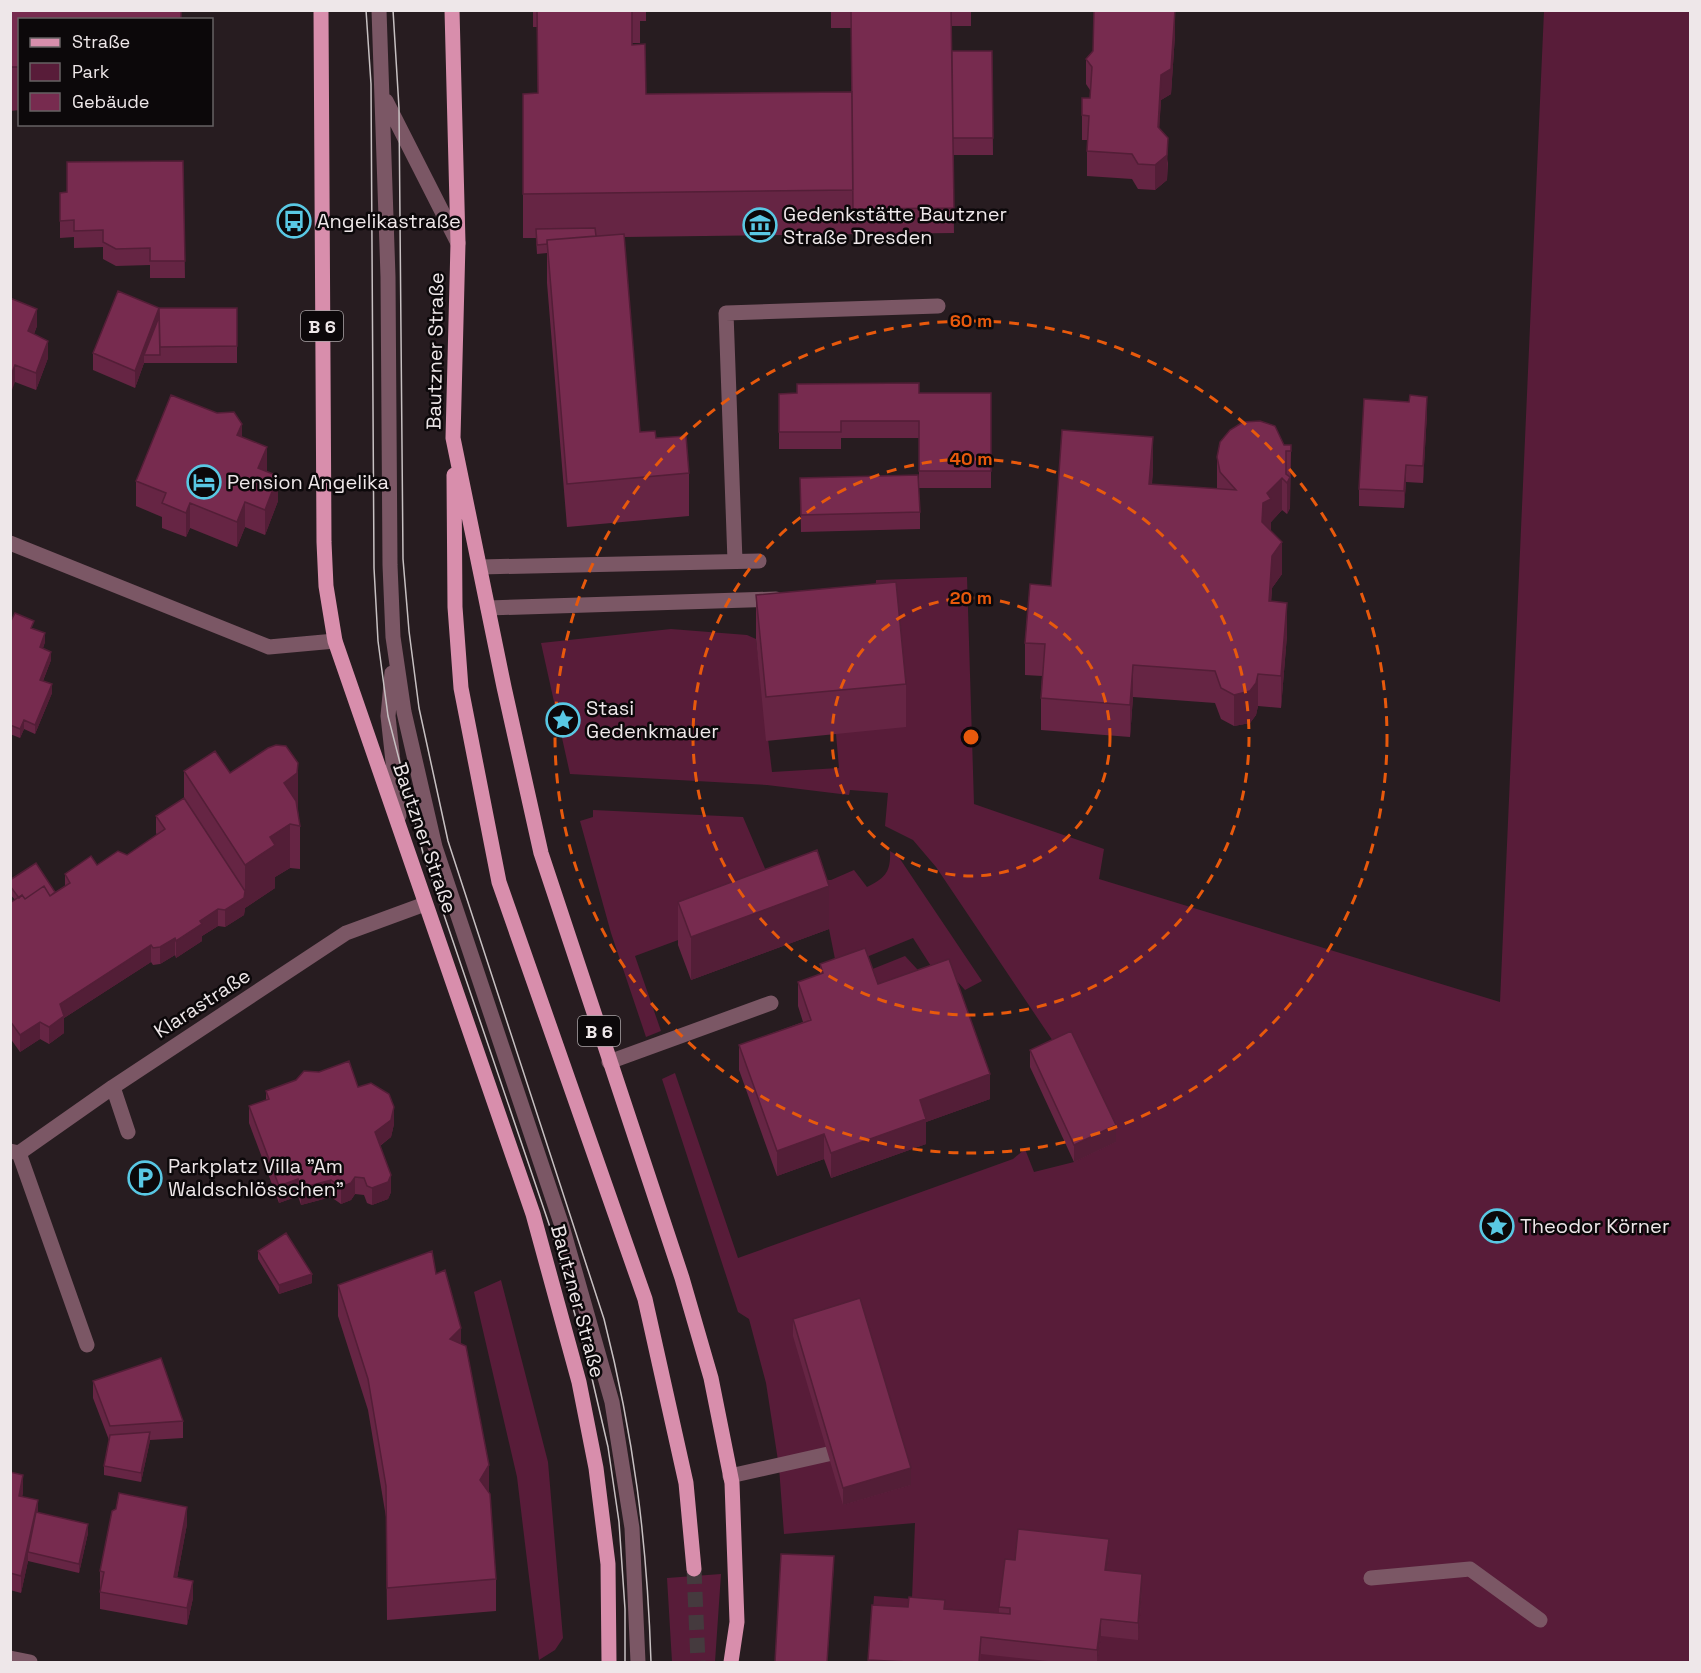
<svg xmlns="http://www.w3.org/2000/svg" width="1701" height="1673" viewBox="0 0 1701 1673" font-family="'Space Grotesk',sans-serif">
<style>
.green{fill:#581c39}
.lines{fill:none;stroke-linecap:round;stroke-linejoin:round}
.major-tunnel{stroke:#453a3e;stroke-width:15;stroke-dasharray:15 8;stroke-linecap:butt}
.minor{stroke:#7b5765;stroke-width:15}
.major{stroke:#d88eac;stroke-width:15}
.tram{stroke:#c7c0c2;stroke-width:1.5}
.wall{fill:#662544}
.shaded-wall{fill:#531e37}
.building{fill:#772b4f;stroke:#531e37;stroke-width:1.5}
.ring{fill:none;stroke:#e8590c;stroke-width:3;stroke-dasharray:10 8}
.labels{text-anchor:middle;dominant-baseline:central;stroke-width:5;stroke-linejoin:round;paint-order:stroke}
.shield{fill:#0c080a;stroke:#aaa4a6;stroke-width:1.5}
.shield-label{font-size:18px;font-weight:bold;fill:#eee7e9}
.poi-label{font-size:20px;fill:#eee7e9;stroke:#0c080a;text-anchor:start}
.street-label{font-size:20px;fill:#eee7e9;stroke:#0c080a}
.centre{fill:#e8590c;stroke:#0c080a;stroke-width:3}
.ring-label{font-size:18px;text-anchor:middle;font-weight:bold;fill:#e8590c;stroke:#0c080a;stroke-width:5;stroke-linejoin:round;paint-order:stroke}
</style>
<rect width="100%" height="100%" fill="#271c20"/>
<path class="green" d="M1544 11H1690V1662H869L874 1596 912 1599 915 1523 784 1534 779 1467 766 1383 749 1319 738 1312 662 1079 675 1073 738 1258 1013 1159 1025 1149 1034 1172 1074 1162 1061 1053 936 867 913 840 885 826 888 793 850 790 849 795 767 785 570 774 541 643 671 629 747 635 756 639 772 772 839 768 836 734 874 627 876 580 967 577 974 804 1104 849 1099 879 1500 1002Z
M593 810 743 817 769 878 831 880 854 870 867 887C885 878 891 872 890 851L898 856 982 981 965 990 947 970 936 974 913 938 837 969 829 929 817 894 770 906 635 956 661 1031 646 1037 611 933 580 821 593 817Z
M905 956 917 969 923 982 878 1009 865 972Z
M501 1280 548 1462 563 1638 555 1650 539 1660 517 1477 474 1292Z
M721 1574 715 1662H672L667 1578Z"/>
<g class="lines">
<path class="major-tunnel" d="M694 1569 698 1662"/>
<path class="minor" d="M379 10 388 277 390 565 393 637 404 712 435 847 562 1226 612 1402 632 1528 638 1662
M386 101 458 243
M10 543 269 647 335 641
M735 561 726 313 938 306
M480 567 759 561
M488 608 776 599
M392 673 388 716 399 816
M609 1062 771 1003
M113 1087 128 1132
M10 1151 19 1153 113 1087 346 933 425 904
M19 1153 87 1345
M730 1476 828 1454
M1371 1578 1470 1569 1540 1620
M10 1658 30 1662"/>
<path class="major" d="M321 10 324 542 326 586 335 641 533 1214 579 1382 596 1468 608 1564 609 1662
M452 10 458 243 453 438 504 687 541 853 682 1278 711 1378 732 1483 737 1622 731 1662
M454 475 455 607 461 688 499 882 645 1299 686 1483 694 1569"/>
<path class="tram" d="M366 10 371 84 374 568 378 641 388 716 423 853 551 1230 587 1357 608 1447 619 1522 625 1609V1662
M393 10 399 108 403 559 409 631 419 708 448 841 604 1319C634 1437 647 1540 651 1662"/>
</g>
<path class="wall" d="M10 10 20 20V110L10 111Z
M533 10H646V21H640V43H632L646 94 852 92 851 28H831V10H971V26H952V51H992L993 155H953L954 233 624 237 640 432 656 438 689 473V516L567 527 547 283V253L537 254 536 238H523V94L538 93 537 27H533Z
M1175 35 1171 94 1161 100 1159 128 1168 163 1167 180 1155 190 1138 189 1132 179 1087 176V140H1082V115L1090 98V90L1086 84V59Z
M183 161 185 278H150V265L116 266 103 259V247L74 248V237L60 238V193L67 192Z
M10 298 37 326 34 334 48 358 36 390 15 382Z
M159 308H237V363H144L135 388 93 370V353Z
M797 384 919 393H991V488H919V438H841V449H779V394L797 393Z
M1427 413 1423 483 1406 482 1404 508 1359 506V489Z
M242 437 267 472 278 501 265 535 245 527 237 547 190 528 186 537 162 528V517L136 506V481Z
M1284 445 1291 451 1290 508 1287 514 1282 510 1271 522V531L1282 574 1272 588 1271 602 1287 635 1281 708 1258 706 1256 715 1250 723 1234 726 1221 719 1215 703 1133 697 1130 737 1041 730V698L1042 676 1025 675V643L1051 586 1153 469 1152 484 1217 489V457Z
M800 478 920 512V529L801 532Z
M756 595 906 684V727L766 741 756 639Z
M10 623 34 629 45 642 43 648 51 660 43 681 52 693 35 734 24 729 20 738 10 734Z
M184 771 230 773 298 807V811L300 826V869L290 868 275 877V888L245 908 244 915 225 927 218 926 202 936V941L176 958 175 955 160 964 153 965 151 962 64 1018V1033L49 1044 40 1039 20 1052 10 1038V903L15 900 10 894V880L55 892 65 886V874L127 855 157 835 156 833V816L184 798Z
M678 902 829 929 691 980 678 945Z
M820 964 878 984 990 1099 926 1122V1144L831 1178 824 1159 777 1176 739 1070V1045L803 1022 798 1006V982L820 974Z
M1030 1050 1116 1142 1074 1162 1030 1067Z
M358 1087 394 1124 391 1137 380 1146 391 1192 388 1199 372 1205 367 1203 364 1195 355 1194 351 1200 341 1204 331 1197 301 1205 298 1196 279 1203 249 1123V1106L266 1100V1091Z
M258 1251 312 1283 279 1294 258 1259Z
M436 1274 461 1344 489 1493 496 1579V1611L387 1620 386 1517 368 1410 338 1316V1285Z
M793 1319 911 1485 843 1505 793 1336Z
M93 1381 183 1421V1438L150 1440 141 1482 104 1475V1466L109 1440 93 1398Z
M10 1472 23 1492 22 1497 38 1512 88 1533 79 1573 28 1561 21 1593 10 1590Z
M187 1524 177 1578 193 1598 187 1625 100 1609V1571Z
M1109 1556 1107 1571 1142 1591 1138 1640 1101 1636 1097 1662H1057L981 1654 980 1662H868L872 1605 999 1614V1607L1015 1560Z"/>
<path class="shaded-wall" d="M1175 10V35L1171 94 1161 100 1158 151V127L1161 75Z
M1168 138 1167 180 1155 190V165Z
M159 308V325L144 355V363L135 388V371Z
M37 309V326L28 348V331Z
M48 341V358L36 390V373Z
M15 365V382L10 395V378Z
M1427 397V413L1423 483V466Z
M242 424V448L237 435Z
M1153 437V469L1149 516V484Z
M267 447V472L258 468Z
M1406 465V482L1404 508V491Z
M278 476V501L265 535V510Z
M1290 477V508L1287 514V483Z
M1282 478V510L1271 522V531L1262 522 1263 503 1267 493Z
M245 502V527L237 547V522Z
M190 503V528L186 537V513Z
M1282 542V574L1272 588 1269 633V601L1272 556Z
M1287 603V635L1281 708V676Z
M45 633V642L40 656V647Z
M51 652V660L40 688V680Z
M1133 665V697L1130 737V705Z
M1258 674V706L1256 715 1250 723 1234 726V695Z
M52 684V693L35 734V725Z
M24 720V729L20 738V729Z
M298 763V807L297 816 284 783Z
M290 824V868L275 877V888L245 908 244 915 225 927V910L245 891V865L270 837Z
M829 886V929L691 980V937Z
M218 909V926L202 936V941L176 958V941L200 921Z
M175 938V955L160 964V947Z
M151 945V962L64 1018V1033L49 1044V1027L60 1004Z
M40 1022V1039L20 1052V1035Z
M990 1074V1099L926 1122V1144L831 1178V1153L920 1100Z
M394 1107V1124L391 1137 375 1149V1132Z
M1116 1125V1142L1074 1162V1145Z
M824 1134V1159L777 1176V1151Z
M391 1175V1192L388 1199 372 1205V1188Z
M355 1177V1194L351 1200 341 1204V1187Z
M298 1179V1196L279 1203V1186Z
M331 1180V1197L301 1205V1188Z
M312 1274V1283L279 1294V1285Z
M461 1328V1360L450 1339Z
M150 1432V1441L141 1482V1473Z
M489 1465V1497L480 1480Z
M911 1468V1485L843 1505V1488Z
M23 1475V1492L19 1513V1496Z
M38 1500V1517L28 1552V1561L21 1593V1576Z
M187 1507V1524L174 1594V1577Z
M88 1524V1533L79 1573V1564Z
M1109 1539V1556L1105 1587V1570Z
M834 1556V1565L827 1662Z
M1142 1574V1591L1138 1640V1623Z
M193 1581V1598L187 1625V1608Z
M1101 1619V1636L1097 1662V1650Z
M981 1637 980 1662H979Z"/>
<path class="building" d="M10 10H181V20H20V67H10Z
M537 10H632V45L645 44 646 94 852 92 853 190 523 194V94L538 93Z
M851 10H951L954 208 853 209Z
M1094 10H1175L1171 69 1161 75 1158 127 1168 138 1167 155 1155 165 1138 164 1132 154 1087 151 1089 116 1082 115V98H1090L1092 67 1086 59 1093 51Z
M952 51H992L993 138H953Z
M183 161 185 261H150V248L116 249 103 242V230L74 231V220L60 221V193L67 192V162Z
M595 228 596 236 547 240V244L537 245 536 229Z
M624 234 640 432 655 431 656 438 686 436 689 473 567 484 547 240Z
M118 291 159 308H237V346L160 347 159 308 135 371 93 353Z
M10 298 37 309 28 331 48 341 36 373 15 365 10 378Z
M159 317 160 355H144Z
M919 383V393H991V471H919V421H841V432H779V394L797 393V384Z
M171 395 217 413 234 412 242 424 237 435 267 447 258 468 278 476 265 510 245 502 237 522 190 503 186 513 162 503 166 493 136 481Z
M1410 395 1427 397 1423 466 1406 465 1404 491 1359 489 1364 399 1409 402Z
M1260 421 1275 426 1284 445H1291V451H1286V474L1290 477 1287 483 1282 478 1267 493 1271 499 1263 503 1262 522 1282 542 1272 556 1269 601 1287 603 1281 676 1258 674 1256 683 1250 691 1234 695 1221 688 1215 671 1133 665 1130 705 1041 698 1045 644 1025 643 1030 584 1051 586 1062 430 1153 437 1149 484 1236 490 1220 472 1217 457 1220 442 1230 430 1243 422Z
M918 475 920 512 801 515 800 478Z
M896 582 906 684 766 697 756 595Z
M15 613 34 621 31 628 45 633 40 647 51 652 40 680 52 684 35 725 24 720 20 729 10 725V623Z
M276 745 286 746 298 763 297 773 284 783 296 801 300 826 290 824 270 837 275 845 245 865 184 771 215 751 230 773 268 748Z
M184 798 245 891 244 898 225 910 218 909 200 921 202 924 176 941 175 938 160 947 153 948 151 945 60 1004 64 1016 49 1027 40 1022 20 1035 10 1021V903L22 895 25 899 44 886 50 896 70 883 65 874 91 856 97 865 118 851 127 855 165 829 156 816Z
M817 850 829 886 691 937 678 902Z
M36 863 55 892 50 896 44 886 25 899 22 895 19 898 10 886V880Z
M865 948 878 984 949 959 990 1074 920 1100 926 1119 831 1153 824 1134 777 1151 739 1045 811 1020 798 982 823 973 820 964Z
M1071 1031 1116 1125 1074 1145 1030 1050Z
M349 1061 358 1087 371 1083 389 1094 394 1107 391 1120 375 1132 391 1175 388 1182 372 1188 367 1186 364 1178 355 1177 351 1183 341 1187 331 1180 301 1188 298 1179 279 1186 249 1106 269 1099 266 1091 296 1080 304 1071 319 1072Z
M286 1233 312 1274 279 1285 258 1251Z
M432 1251 436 1274 445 1270 461 1328 450 1339 466 1346 489 1465 480 1480 490 1494 496 1579 387 1588 386 1486 368 1379 338 1285Z
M860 1298 911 1468 843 1488 793 1319Z
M161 1358 183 1421 110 1426 93 1381Z
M150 1432 141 1473 104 1466 110 1435Z
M10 1472 23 1475 19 1496 38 1500 21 1576 10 1573Z
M119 1493 187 1507 174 1577 193 1581 187 1608 100 1592 104 1572 100 1571 112 1511 116 1509Z
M36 1512 88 1524 79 1564 28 1552Z
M1018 1529 1109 1539 1105 1570 1142 1574 1138 1623 1101 1619 1097 1650 981 1637 979 1662H909L868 1660 872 1605 908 1607 909 1597 945 1600 944 1609 1010 1614V1608L999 1607 1005 1559 1015 1560Z
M781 1554 834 1556 827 1662H775Z"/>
<g class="ring">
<circle cx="971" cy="737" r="139"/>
<circle cx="971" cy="737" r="278"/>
<circle cx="971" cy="737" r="416"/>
</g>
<defs>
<symbol id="bus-ring" viewBox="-11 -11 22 22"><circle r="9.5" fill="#0c080a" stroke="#59c8e4" stroke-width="1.5"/><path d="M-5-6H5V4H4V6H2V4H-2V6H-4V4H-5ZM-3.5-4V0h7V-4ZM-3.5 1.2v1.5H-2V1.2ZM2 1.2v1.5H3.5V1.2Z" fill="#59c8e4"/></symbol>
<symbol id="museum-ring" viewBox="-11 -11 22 22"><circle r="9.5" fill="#0c080a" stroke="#59c8e4" stroke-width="1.5"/><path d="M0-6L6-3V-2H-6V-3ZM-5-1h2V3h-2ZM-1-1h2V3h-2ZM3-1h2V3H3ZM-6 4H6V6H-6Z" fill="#59c8e4"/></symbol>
<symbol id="hotel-ring" viewBox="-11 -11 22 22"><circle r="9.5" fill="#0c080a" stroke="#59c8e4" stroke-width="1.5"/><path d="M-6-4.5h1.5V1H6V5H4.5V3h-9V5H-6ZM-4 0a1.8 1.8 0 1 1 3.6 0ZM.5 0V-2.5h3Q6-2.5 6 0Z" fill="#59c8e4"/></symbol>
<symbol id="sight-ring" viewBox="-11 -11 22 22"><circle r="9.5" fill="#0c080a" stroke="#59c8e4" stroke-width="1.5"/><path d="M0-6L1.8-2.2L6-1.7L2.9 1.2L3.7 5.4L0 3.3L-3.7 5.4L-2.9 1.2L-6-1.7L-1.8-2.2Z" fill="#59c8e4"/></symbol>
<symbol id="parking-ring" viewBox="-11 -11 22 22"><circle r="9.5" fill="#0c080a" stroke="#59c8e4" stroke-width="1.5"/><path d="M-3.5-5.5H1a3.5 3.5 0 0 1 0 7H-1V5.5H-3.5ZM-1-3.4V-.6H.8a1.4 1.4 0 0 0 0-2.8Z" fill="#59c8e4"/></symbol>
</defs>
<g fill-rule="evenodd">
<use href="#bus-ring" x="275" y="202" width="38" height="38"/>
<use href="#museum-ring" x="741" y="206" width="38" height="38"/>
<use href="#hotel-ring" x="185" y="463" width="38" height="38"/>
<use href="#sight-ring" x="544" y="701" width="38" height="38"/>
<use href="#parking-ring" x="126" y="1159" width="38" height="38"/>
<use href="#sight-ring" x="1478" y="1207" width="38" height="38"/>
</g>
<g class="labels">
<g class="shield">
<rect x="301" y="311" width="42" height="30" rx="4.5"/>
<rect x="578" y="1016" width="42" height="30" rx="4.5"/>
</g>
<g class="shield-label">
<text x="322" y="326">B 6</text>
<text x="599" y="1031">B 6</text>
</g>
<g class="poi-label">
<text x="783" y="214">Gedenkstätte Bautzner<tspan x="783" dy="23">Straße Dresden</tspan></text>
<text x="317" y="221">Angelikastraße</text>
<text x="227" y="482">Pension Angelika</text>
<text x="586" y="708">Stasi<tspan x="586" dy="23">Gedenkmauer</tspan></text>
<text x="168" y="1166">Parkplatz Villa "Am<tspan x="168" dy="23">Waldschlösschen"</tspan></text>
<text x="1520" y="1226">Theodor Körner</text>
</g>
<g class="street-label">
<text transform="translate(435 351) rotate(-89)">Bautzner Straße</text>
<text transform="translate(425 838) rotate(71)">Bautzner Straße</text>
<text transform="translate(202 1003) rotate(-33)">Klarastraße</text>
<text transform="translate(578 1301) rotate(75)">Bautzner Straße</text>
</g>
</g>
<circle cx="971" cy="737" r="9" class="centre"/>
<g class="ring-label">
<text x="971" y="327">60 m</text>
<text x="971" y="465">40 m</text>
<text x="971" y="604">20 m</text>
</g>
<rect width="1701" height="1673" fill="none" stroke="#eee7e9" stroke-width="24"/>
<rect x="18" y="18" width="195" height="108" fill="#0c080a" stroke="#666163" stroke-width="1.5"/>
<rect x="30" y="38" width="30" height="9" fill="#d88eac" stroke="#666163" stroke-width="1.5"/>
<text x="72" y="48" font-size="18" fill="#eee7e9">Straße</text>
<rect x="30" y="63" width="30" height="18" fill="#581c39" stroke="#666163" stroke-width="1.5"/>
<text x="72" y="78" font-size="18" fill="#eee7e9">Park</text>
<rect x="30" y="93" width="30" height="18" fill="#772b4f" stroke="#666163" stroke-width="1.5"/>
<text x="72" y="108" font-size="18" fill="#eee7e9">Gebäude</text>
</svg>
